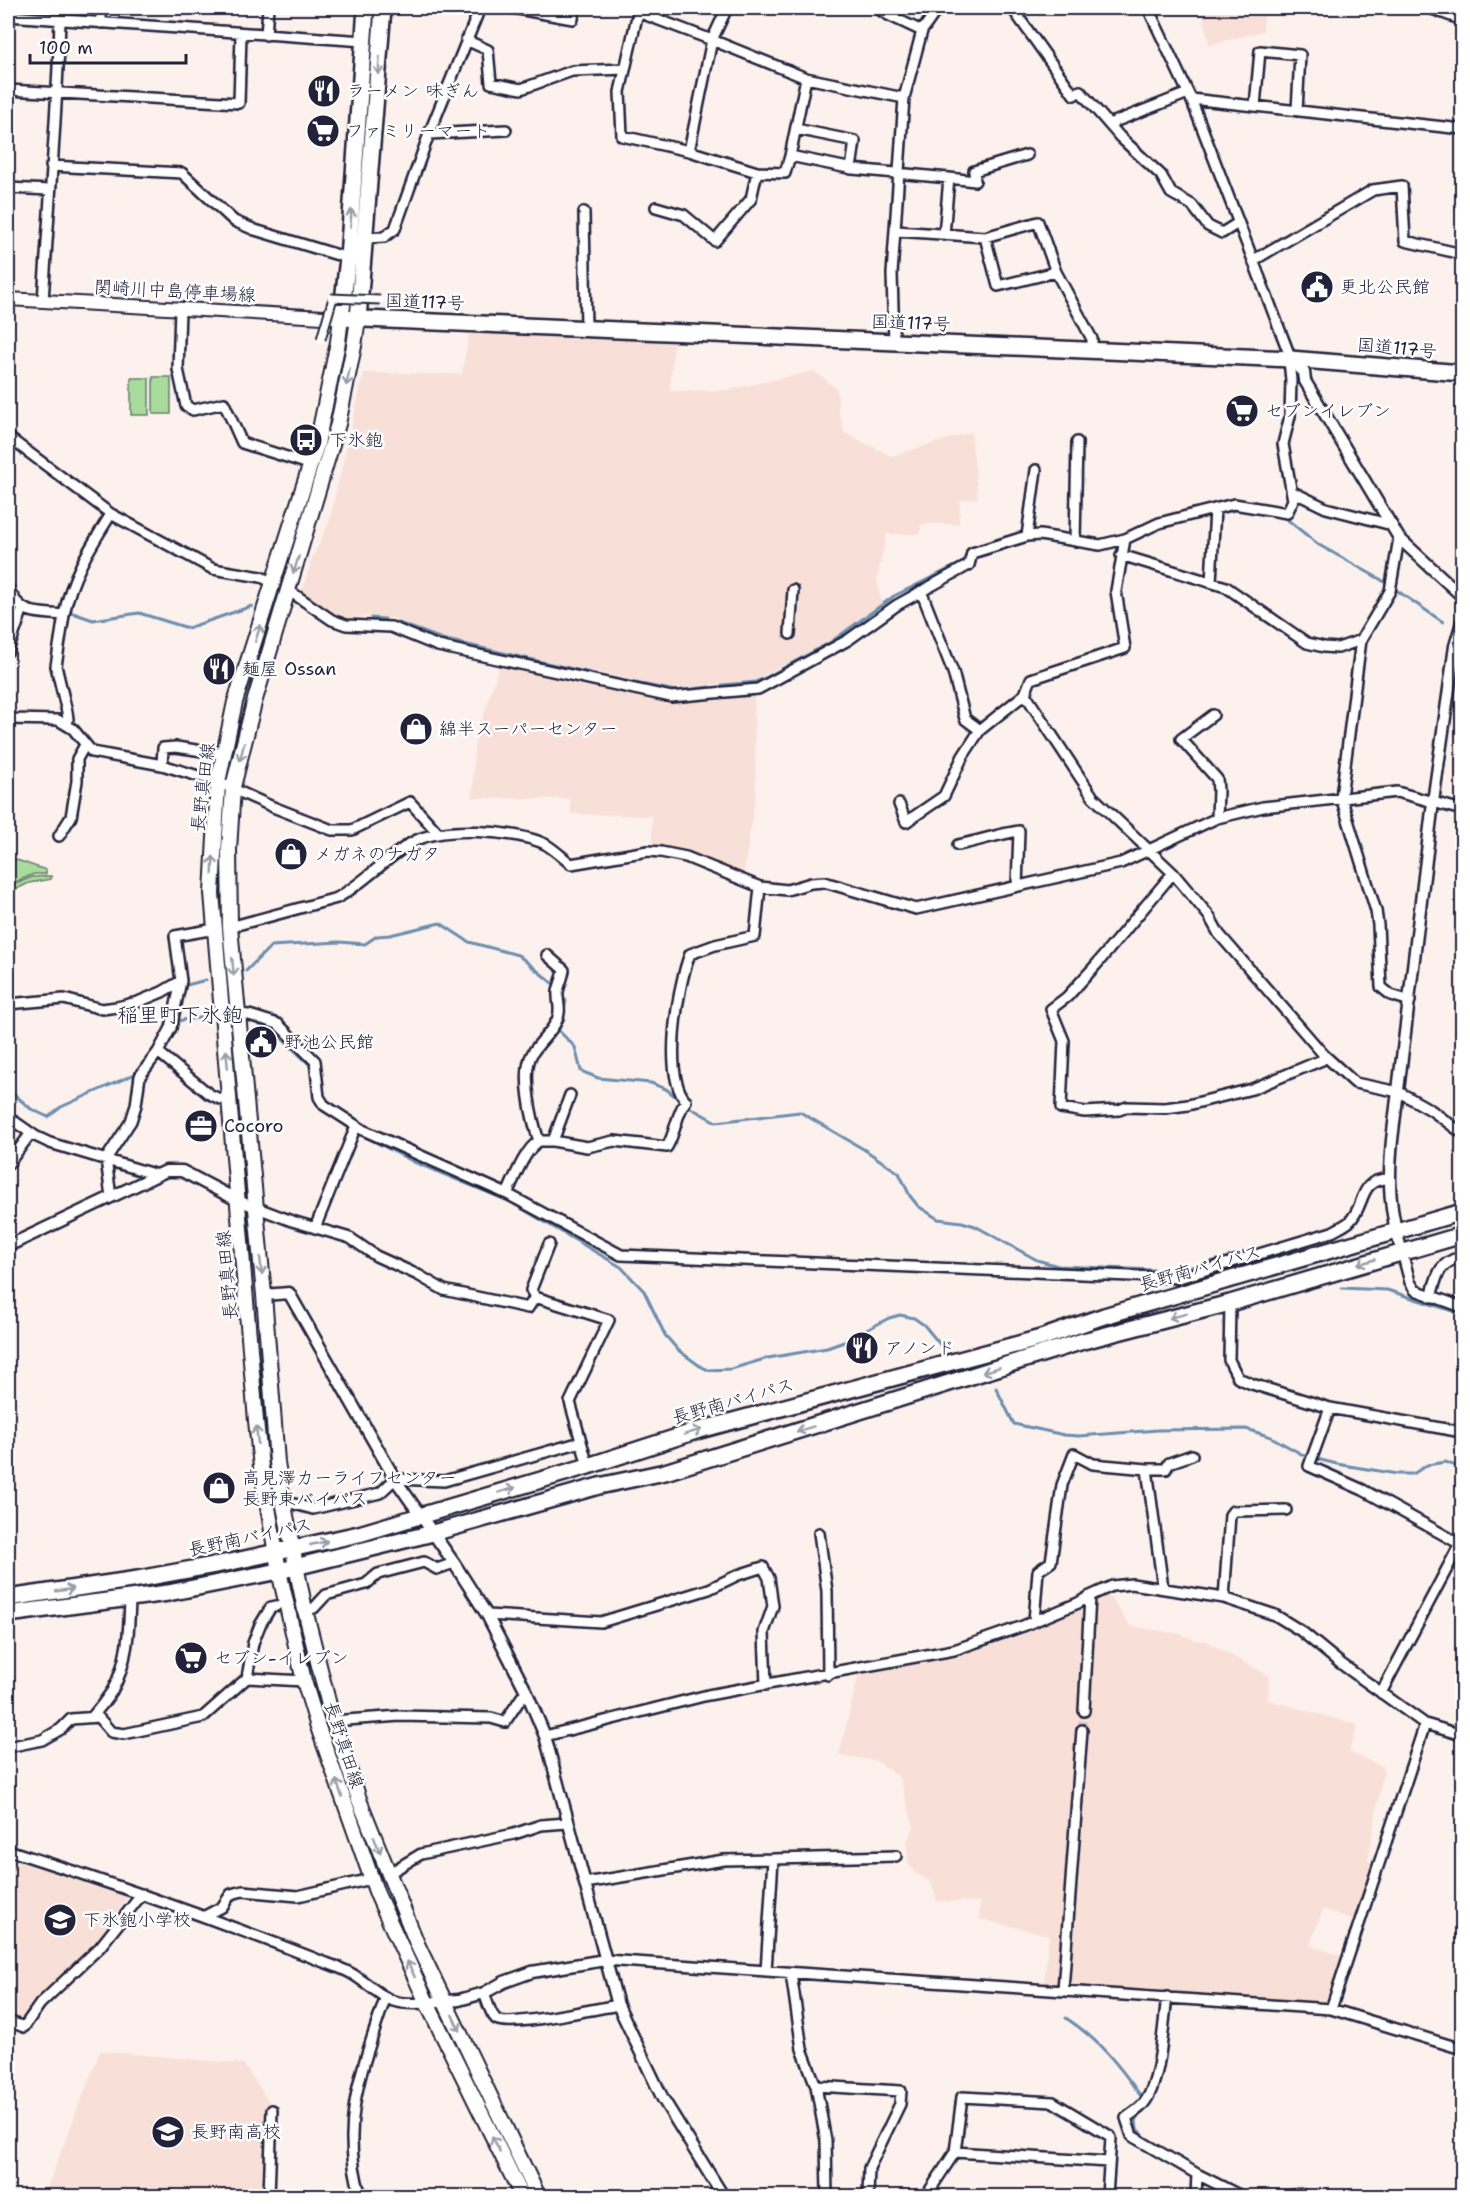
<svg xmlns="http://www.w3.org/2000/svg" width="1470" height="2204" viewBox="0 0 1470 2204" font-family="'Shantell Sans','Klee One',sans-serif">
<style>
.built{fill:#f8e0d8}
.green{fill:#a9db9d;stroke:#667e6c;stroke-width:1.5}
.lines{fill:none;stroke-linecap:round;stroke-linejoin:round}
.stream{stroke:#6c8daf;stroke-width:3}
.minor-tunnel{stroke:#d0c8c9;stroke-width:9;stroke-dasharray:9 4.5;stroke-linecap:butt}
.minor-casing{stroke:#22223b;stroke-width:14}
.tertiary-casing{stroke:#22223b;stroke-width:15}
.secondary-casing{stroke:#22223b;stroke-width:16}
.primary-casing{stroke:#22223b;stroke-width:18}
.trunk-casing{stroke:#22223b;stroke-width:20}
.minor{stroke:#fff;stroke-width:9}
.tertiary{stroke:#fff;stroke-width:10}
.secondary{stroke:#fff;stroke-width:12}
.primary{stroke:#fff;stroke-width:14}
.trunk{stroke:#fff;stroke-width:15}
.pedestrian-bridge-casing{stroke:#22223b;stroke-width:11;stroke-linecap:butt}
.pedestrian-bridge{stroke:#fff;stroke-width:7}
.oneway{stroke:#9c9ca7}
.labels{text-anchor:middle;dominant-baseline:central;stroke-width:5;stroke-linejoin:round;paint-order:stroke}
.poi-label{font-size:18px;fill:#22223b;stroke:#fff;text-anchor:start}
.street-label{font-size:18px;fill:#22223b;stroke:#fff}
.quarter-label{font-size:21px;fill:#22223b;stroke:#fff}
</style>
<rect width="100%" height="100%" fill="#fcf1ed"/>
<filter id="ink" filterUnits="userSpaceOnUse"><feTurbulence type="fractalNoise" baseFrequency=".0167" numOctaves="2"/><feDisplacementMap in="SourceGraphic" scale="12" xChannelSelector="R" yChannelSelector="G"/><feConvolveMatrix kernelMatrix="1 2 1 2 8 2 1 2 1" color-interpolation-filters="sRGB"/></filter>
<g filter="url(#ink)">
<path class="built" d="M1199 8H1265L1263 31 1209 45 1204 19Z
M513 333 674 340 670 391 728 390 814 371 837 389 839 412 845 433 891 456 971 432 978 498 960 500 959 524H921L920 534H887L877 579 882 606 853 625 838 639 754 680 672 689 452 640 429 634 396 619 372 616 342 618 301 594 312 559 329 522 364 373 462 374 469 334Z
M500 663 670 702 701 698 709 701H720L721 697 754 693 756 792 744 873 676 849 652 844V816L571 814 570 799 473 798 474 746Z
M1105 1593 1113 1600 1130 1626 1180 1634 1195 1640 1206 1641 1269 1676 1268 1700 1358 1725 1349 1752 1384 1767 1368 1861 1378 1865 1357 1921 1323 1909 1310 1945 1344 1957 1329 2000 1324 2004 1044 1984 1049 1935 979 1919 980 1902 937 1901 931 1882 914 1872 908 1863 907 1841 914 1827 899 1777 877 1761 839 1755 859 1673 961 1652 1024 1632Z
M8 1857 129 1895 96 1944 33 2000 22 2018 8 2014Z
M100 2051 244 2064 269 2102 265 2196H44Z"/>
<path class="green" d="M8 8H94L93 18 8 10Z
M153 377H171V414H153Z
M131 378H149V415H131Z
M8 857 46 870V874H34L8 885Z
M51 876V879L29 883 8 893V887L32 877Z"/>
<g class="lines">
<path class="stream" d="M1220 513 1242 509
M1275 515 1284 517 1319 545 1380 579 1443 622
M1176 523 1208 516
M1142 536 1167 525
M1106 548 1117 546
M979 557 1034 539 1076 546
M8 570 11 586
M31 607 60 610
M70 612 93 620 139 613 188 628 252 606
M371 618 385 619
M396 622 442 639 595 674
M611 678 676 691 709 687
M722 685 755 682 765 678 831 642 894 596 967 560
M246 971 271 946 339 942 365 944 377 936 390 935 440 923 469 942 518 955 556 986
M183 986 206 980
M561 994 566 1001 559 1031 575 1047 581 1071 598 1078 651 1083 666 1089 689 1107 716 1122 800 1112 865 1150 899 1173 910 1196 918 1206 938 1219 962 1222 975 1226 1037 1260 1058 1266 1178 1271 1293 1239
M131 1008 150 1002
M175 1021 207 1017
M252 1021 277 1034 310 1065 312 1070
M8 1089 31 1109 48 1117 61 1107 135 1074 157 1045
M329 1113 347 1126
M364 1136 414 1162 509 1201 621 1267 644 1291 665 1335 678 1350 700 1366 708 1370 731 1369 768 1358 827 1348 844 1342 889 1318 900 1315 914 1318 924 1325 943 1348
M1342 1288 1387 1290 1462 1314
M996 1388 1014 1424 1064 1435 1079 1436 1158 1430 1246 1429 1271 1437 1305 1456 1337 1464 1397 1474H1413L1427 1465 1446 1462 1462 1469
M1066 2018C1098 2039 1118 2064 1140 2095
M1136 2120 1137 2129 1148 2140
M1174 2156C1199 2168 1232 2192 1260 2195 1280 2197 1296 2185 1314 2196"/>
<path class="minor-tunnel" d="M1082 1730 1084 1711"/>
<defs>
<path id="minor" d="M512 8 573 19 574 8
M727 8 712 40 806 78 904 98
M877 8 888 15 922 31
M1012 8 1074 95 1080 91 1120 137 1161 175 1171 193 1192 205 1208 226 1222 233 1238 223
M1429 8 1462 20
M8 16 364 41
M101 23V8
M266 35 268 8
M466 40 488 50 491 83 521 89 572 71 625 69
M8 90 239 103 241 34
M1191 99 1462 129
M1255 106 1260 51 1300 55 1297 111
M1109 124 1188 93
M796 129 855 141 851 169
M429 134 506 130
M689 151 712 40 638 12 620 92 622 136 689 151 757 172 785 173 790 156 853 169 949 178 944 235
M790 156 806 78
M51 166 182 173 234 221 255 230 348 258
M949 178 975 181 974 171 1027 155
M8 188 50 190
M656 207 684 215 715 241 751 199 757 172
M584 212 586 328
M896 231 985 237 1038 222 1056 272 1092 339V350
M985 237 998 286 1056 272
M366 238 384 237 395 229 429 134 480 8
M1254 260 1373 190 1402 186 1405 241 1462 254
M43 301C49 207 57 114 60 20
M180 310 178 369 186 406 193 410 224 403 242 443 309 464
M894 342 892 274 904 98 922 31 938 8
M8 437 111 514 213 569 261 577 274 583
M1293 492 1326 508 1392 525
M1027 536 1036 470
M1399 538 1390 591 1361 640 1341 797 1376 911 1378 925 1381 987 1391 995 1410 1001
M1075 540 1077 442
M1121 555 1226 587 1307 643 1324 647 1338 648 1361 640
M1211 582 1215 509
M8 587C20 617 36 612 64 615 71 577 91 546 111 514
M288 590 332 620 346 625 391 627 438 646 671 697 758 689 848 640 897 605 969 565 972 553 1027 536 1040 535 1100 545 1125 539 1159 523 1234 504 1287 513 1293 500 1283 444 1290 416 1291 380 1288 351 1191 99 1148 8
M921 591 953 672 965 719 980 730
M64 615 56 666 67 712 68 719 66 724
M790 634 793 590
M8 651 23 608
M1025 694 1093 797 1173 873 1209 916 1219 934 1324 1055 1355 1083 1399 1092 1431 1110 1462 1133
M1213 715 1181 739 1217 779 1218 790 1217 818
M8 719 58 720 73 729 92 752 162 765 218 782 273 807 332 830H352L410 802 438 833
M162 765 163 748 176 747 216 753
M899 804 906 822 944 796 963 756 980 730 1025 694 1031 679 1125 648 1116 591 1125 539
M59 836 71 817 77 781V759L85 745
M958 845C979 841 998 834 1019 831L1017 886
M1173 873 1096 965 1067 997 1051 1009 1064 1041 1061 1108 1085 1112 1119 1110 1127 1107 1165 1108 1188 1105 1252 1089 1322 1060 1324 1055
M230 927 337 898C364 883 385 859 411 843 440 825 515 830 545 844 554 849 563 858 571 864L648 851 661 852 686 857 760 887 787 890 811 883 824 882 916 909 1121 863 1217 818 1263 807 1397 792 1462 810
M547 955 564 970C563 978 559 985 558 992 557 1002 562 1010 557 1020 552 1032 539 1042 532 1054 521 1073 532 1120 539 1141H553L570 1095
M8 1004 64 999 102 1009 117 1007 138 1002 162 992 181 981 175 936 215 929
M237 1014 249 1015 278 1024 315 1061 319 1097 324 1105 363 1130 509 1195 621 1255 1179 1278 1332 1232C1337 1229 1344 1226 1349 1222 1366 1206 1358 1179 1388 1179
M158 1052 209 1094 220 1099 230 1097
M8 1117 35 1136 50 1143 157 1175
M553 1141 587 1147 614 1141 667 1147C676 1132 676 1114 686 1101 662 1075 678 985 690 954L715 945 755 936 760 887
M8 1164 31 1133
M507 1194C514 1179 525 1149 539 1141
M111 1197 106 1159 131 1121 136 1105 140 1076 158 1052 171 1028 181 981
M239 1201 292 1221 350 1238 376 1256 418 1275 444 1290 528 1308 535 1297 609 1320 570 1402 588 1466
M315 1228 356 1126
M1402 1252 1410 1282 1415 1290 1462 1307
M535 1297 531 1290 549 1244
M1431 1297C1437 1276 1438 1262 1462 1257
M1230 1303 1229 1360 1238 1378 1252 1384 1330 1408 1462 1432
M1330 1408 1309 1466 1363 1490 1462 1545
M283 1501 313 1509 380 1493 395 1479 444 1481 581 1442
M819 1533 827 1591 828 1675
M1163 1588 1147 1469H1166L1169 1463 1192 1455
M1224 1598 1230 1515 1233 1511 1286 1510
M305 1610 314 1608 326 1595 366 1584 378 1574 424 1562 437 1569 454 1563
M487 1615 601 1622 709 1589 738 1575 763 1567 769 1578 773 1606 764 1632 766 1685
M1034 1621 1038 1571 1051 1562 1062 1485 1074 1454 1093 1464 1147 1469
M247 1678 304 1681
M1381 1693 1460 1544
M1084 1711 1090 1596
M92 1717C99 1709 106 1700 112 1691 128 1663 129 1630 130 1599
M333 1721 400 1716 491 1718 505 1722 523 1695 527 1693
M545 1736 708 1695 954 1650 1023 1626 1078 1603 1090 1596 1112 1586 1132 1584 1224 1598 1275 1615 1301 1631 1340 1663 1425 1724 1462 1735
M8 1747 42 1740 61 1729 71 1719 98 1717 111 1732 124 1734 203 1717 247 1678 253 1643 260 1625 271 1607 276 1606
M8 1850C112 1883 214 1919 316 1959 328 1964 343 1968 354 1975 386 1996 384 2006 427 2003
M773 1859 896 1856
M388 1874 421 1854 514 1834 541 1825 567 1823
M585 1883 724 1860 773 1859 766 1971
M205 1916 222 1907 231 1894 243 1891 298 1896 371 1879
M605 1960 1331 2009 1462 2049
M791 1973 802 2049 816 2086
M1063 1990 1082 1730
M484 1993C487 2000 490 2014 496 2019 506 2028 600 2008 618 2005
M1167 1997C1163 2025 1161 2082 1144 2103 1140 2109 1132 2113 1126 2118L1132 2136 1197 2174 1196 2196
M1331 2009 1425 1724
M8 2021 24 2027 40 2004 100 1947 142 1894
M955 2152 1108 2162
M1197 2174 1241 2196
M269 2196 272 2110
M361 2196C338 2125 363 2066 385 1999
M827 2196 826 2141 816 2086 901 2091 900 2104 869 2168 868 2196
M926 2196 955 2152 962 2097 1053 2102 1110 2136 1111 2138 1107 2196
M1289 2196 1299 2194 1305 2196"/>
<path id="tertiary" d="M1290 359 1304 372 1305 381 1399 538 1462 596
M8 1246 166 1171H182L239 1201
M1402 1252C1389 1210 1388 1183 1392 1140L1433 802 1455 646 1462 622
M264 1295 289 1293 395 1479 454 1563 487 1615 527 1693 545 1736 618 2005 663 2099 723 2196
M427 2003 459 2000 484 1993 504 1982 532 1972 605 1960"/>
<path id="secondary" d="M8 299 341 318"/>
<path id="primary" d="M341 318 338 342 317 444 235 702 218 782 212 893 256 1421 261 1467 279 1571 304 1681 318 1727 377 1894 427 2003 522 2196
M358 319 354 346 338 424 254 703 233 787 229 850 230 927 264 1295 277 1462 283 1501 305 1610 333 1721 360 1802 418 1946 538 2196"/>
<path id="trunk" d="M366 8 348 258 341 318 1290 359 1462 373
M358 319 383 8
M8 1598 138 1579 231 1562 359 1534 588 1466 696 1431 1041 1338 1104 1316 1462 1212
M8 1614 168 1593 279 1571 433 1533 599 1486 665 1472 1083 1341 1230 1303 1462 1235"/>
</defs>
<use href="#minor" class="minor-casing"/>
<use href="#tertiary" class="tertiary-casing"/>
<use href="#secondary" class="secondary-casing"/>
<use href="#primary" class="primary-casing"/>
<use href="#trunk" class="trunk-casing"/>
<use href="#minor" class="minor"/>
<use href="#tertiary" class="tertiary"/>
<use href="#secondary" class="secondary"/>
<use href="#primary" class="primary"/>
<use href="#trunk" class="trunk"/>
<defs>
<path id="pedestrian-bridge" d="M331 298 380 300
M321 339 333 298"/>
</defs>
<use href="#pedestrian-bridge" class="pedestrian-bridge-casing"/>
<use href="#pedestrian-bridge" class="pedestrian-bridge"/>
</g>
<defs><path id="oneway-shaft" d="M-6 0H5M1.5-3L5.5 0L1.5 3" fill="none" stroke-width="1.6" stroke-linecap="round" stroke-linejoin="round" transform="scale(1.5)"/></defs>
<g class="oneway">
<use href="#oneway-shaft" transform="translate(379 66) rotate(94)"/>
<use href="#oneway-shaft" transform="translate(351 218) rotate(-86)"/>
<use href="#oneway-shaft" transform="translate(348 377) rotate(102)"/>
<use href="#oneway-shaft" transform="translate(296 565) rotate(108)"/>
<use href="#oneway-shaft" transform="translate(258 633) rotate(-72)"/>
<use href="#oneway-shaft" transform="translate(242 752) rotate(104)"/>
<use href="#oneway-shaft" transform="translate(213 865) rotate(-88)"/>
<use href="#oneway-shaft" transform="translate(233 967) rotate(85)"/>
<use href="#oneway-shaft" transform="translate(227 1059) rotate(-95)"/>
<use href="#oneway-shaft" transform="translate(1366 1262) rotate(164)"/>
<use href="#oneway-shaft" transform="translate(261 1266) rotate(84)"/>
<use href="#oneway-shaft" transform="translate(1178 1316) rotate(165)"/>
<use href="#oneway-shaft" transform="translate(991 1370) rotate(162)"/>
<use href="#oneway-shaft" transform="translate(805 1429) rotate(163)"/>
<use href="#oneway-shaft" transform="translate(693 1432) rotate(-17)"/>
<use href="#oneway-shaft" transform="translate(257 1435) rotate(-96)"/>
<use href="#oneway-shaft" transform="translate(507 1490) rotate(-17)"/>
<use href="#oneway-shaft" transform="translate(319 1543) rotate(-13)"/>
<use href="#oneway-shaft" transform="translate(65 1590) rotate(-8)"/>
<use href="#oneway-shaft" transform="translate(339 1788) rotate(-109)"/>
<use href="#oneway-shaft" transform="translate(377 1845) rotate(68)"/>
<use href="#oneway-shaft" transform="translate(411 1969) rotate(-115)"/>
<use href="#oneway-shaft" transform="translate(456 2023) rotate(65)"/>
<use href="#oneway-shaft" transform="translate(496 2144) rotate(-116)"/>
</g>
</g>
<defs>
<symbol id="restaurant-disc" viewBox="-11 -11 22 22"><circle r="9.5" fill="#22223b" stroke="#fff"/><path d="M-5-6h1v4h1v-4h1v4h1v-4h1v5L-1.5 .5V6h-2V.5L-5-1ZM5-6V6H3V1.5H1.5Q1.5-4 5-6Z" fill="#fff"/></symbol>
<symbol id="supermarket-disc" viewBox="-11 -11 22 22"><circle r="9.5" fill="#22223b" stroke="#fff"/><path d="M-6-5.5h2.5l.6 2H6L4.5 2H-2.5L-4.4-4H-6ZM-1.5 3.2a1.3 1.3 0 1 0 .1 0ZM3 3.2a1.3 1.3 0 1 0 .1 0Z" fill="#fff"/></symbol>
<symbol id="civic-disc" viewBox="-11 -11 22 22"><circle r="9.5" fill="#22223b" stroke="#fff"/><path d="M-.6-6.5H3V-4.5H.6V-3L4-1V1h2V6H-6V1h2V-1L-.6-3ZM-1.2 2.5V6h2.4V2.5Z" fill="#fff"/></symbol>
<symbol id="bus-disc" viewBox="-11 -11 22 22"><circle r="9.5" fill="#22223b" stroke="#fff"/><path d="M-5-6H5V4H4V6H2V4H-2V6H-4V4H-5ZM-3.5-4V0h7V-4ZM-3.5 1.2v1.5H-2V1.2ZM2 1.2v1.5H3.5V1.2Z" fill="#fff"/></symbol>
<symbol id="shop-disc" viewBox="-11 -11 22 22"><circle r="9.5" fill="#22223b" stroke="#fff"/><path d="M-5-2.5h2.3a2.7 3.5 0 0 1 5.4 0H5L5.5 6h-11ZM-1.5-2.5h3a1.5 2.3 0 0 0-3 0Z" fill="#fff"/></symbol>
<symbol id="office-disc" viewBox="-11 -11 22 22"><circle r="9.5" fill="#22223b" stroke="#fff"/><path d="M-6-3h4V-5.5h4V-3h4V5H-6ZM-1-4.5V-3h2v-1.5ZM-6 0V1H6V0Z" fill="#fff"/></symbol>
<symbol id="school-disc" viewBox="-11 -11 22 22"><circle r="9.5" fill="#22223b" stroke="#fff"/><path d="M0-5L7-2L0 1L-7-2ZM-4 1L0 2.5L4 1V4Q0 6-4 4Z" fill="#fff"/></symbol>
</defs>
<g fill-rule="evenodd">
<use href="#restaurant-disc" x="305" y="72" width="38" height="38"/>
<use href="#supermarket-disc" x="304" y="112" width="38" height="38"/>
<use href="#civic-disc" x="1298" y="268" width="38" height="38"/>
<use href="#supermarket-disc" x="1223" y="392" width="38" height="38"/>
<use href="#bus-disc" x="287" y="421" width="38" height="38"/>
<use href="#restaurant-disc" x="200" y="650" width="38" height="38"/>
<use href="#shop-disc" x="397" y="710" width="38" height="38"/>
<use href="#shop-disc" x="272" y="835" width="38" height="38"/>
<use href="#civic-disc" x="242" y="1023" width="38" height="38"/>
<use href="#office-disc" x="182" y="1107" width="38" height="38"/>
<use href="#restaurant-disc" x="843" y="1329" width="38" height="38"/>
<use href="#shop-disc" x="200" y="1469" width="38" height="38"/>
<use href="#supermarket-disc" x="172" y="1639" width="38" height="38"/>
<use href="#school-disc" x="41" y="1901" width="38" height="38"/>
<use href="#school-disc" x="149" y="2113" width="38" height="38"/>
</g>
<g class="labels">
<g class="poi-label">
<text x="347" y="91">ラーメン 味ぎん</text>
<text x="346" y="131">ファミリーマート</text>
<text x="1340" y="287">更北公民館</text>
<text x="1265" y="411">セブンイレブン</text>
<text x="329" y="440">下氷鉋</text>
<text x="242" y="669">麺屋 Ossan</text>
<text x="439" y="729">綿半スーパーセンター</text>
<text x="314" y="854">メガネのナガタ</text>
<text x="284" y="1042">野池公民館</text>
<text x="224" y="1126">Cocoro</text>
<text x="885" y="1348">アノンド</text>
<text x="242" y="1478">高見澤カーライフセンター<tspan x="242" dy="21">長野東バイパス</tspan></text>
<text x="214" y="1658">セブン-イレブン</text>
<text x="83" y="1920">下氷鉋小学校</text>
<text x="191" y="2132">長野南高校</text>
</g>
<g class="street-label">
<text transform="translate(175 291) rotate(3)">関崎川中島停車場線</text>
<text transform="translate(425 302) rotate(2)">国道117号</text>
<text transform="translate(911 323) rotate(2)">国道117号</text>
<text transform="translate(1397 348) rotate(5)">国道117号</text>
<text transform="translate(203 787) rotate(-83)">長野真田線</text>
<text transform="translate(1200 1268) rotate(-16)">長野南バイパス</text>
<text transform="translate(227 1275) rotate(-95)">長野真田線</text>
<text transform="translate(733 1401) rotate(-16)">長野南バイパス</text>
<text transform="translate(250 1537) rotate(-12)">長野南バイパス</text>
<text transform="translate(344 1745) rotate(72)">長野真田線</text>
</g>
<g class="quarter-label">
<text x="180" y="1015">稲里町下氷鉋</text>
</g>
</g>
<rect width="1470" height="2204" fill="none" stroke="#fff" stroke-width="30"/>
<rect x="15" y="15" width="1440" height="2174" fill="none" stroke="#22223b" stroke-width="2" filter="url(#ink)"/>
<path d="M30 54v9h156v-9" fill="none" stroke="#22223b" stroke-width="3"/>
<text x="39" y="54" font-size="18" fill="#22223b" stroke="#ffffff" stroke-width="4.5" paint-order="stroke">100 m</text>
</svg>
